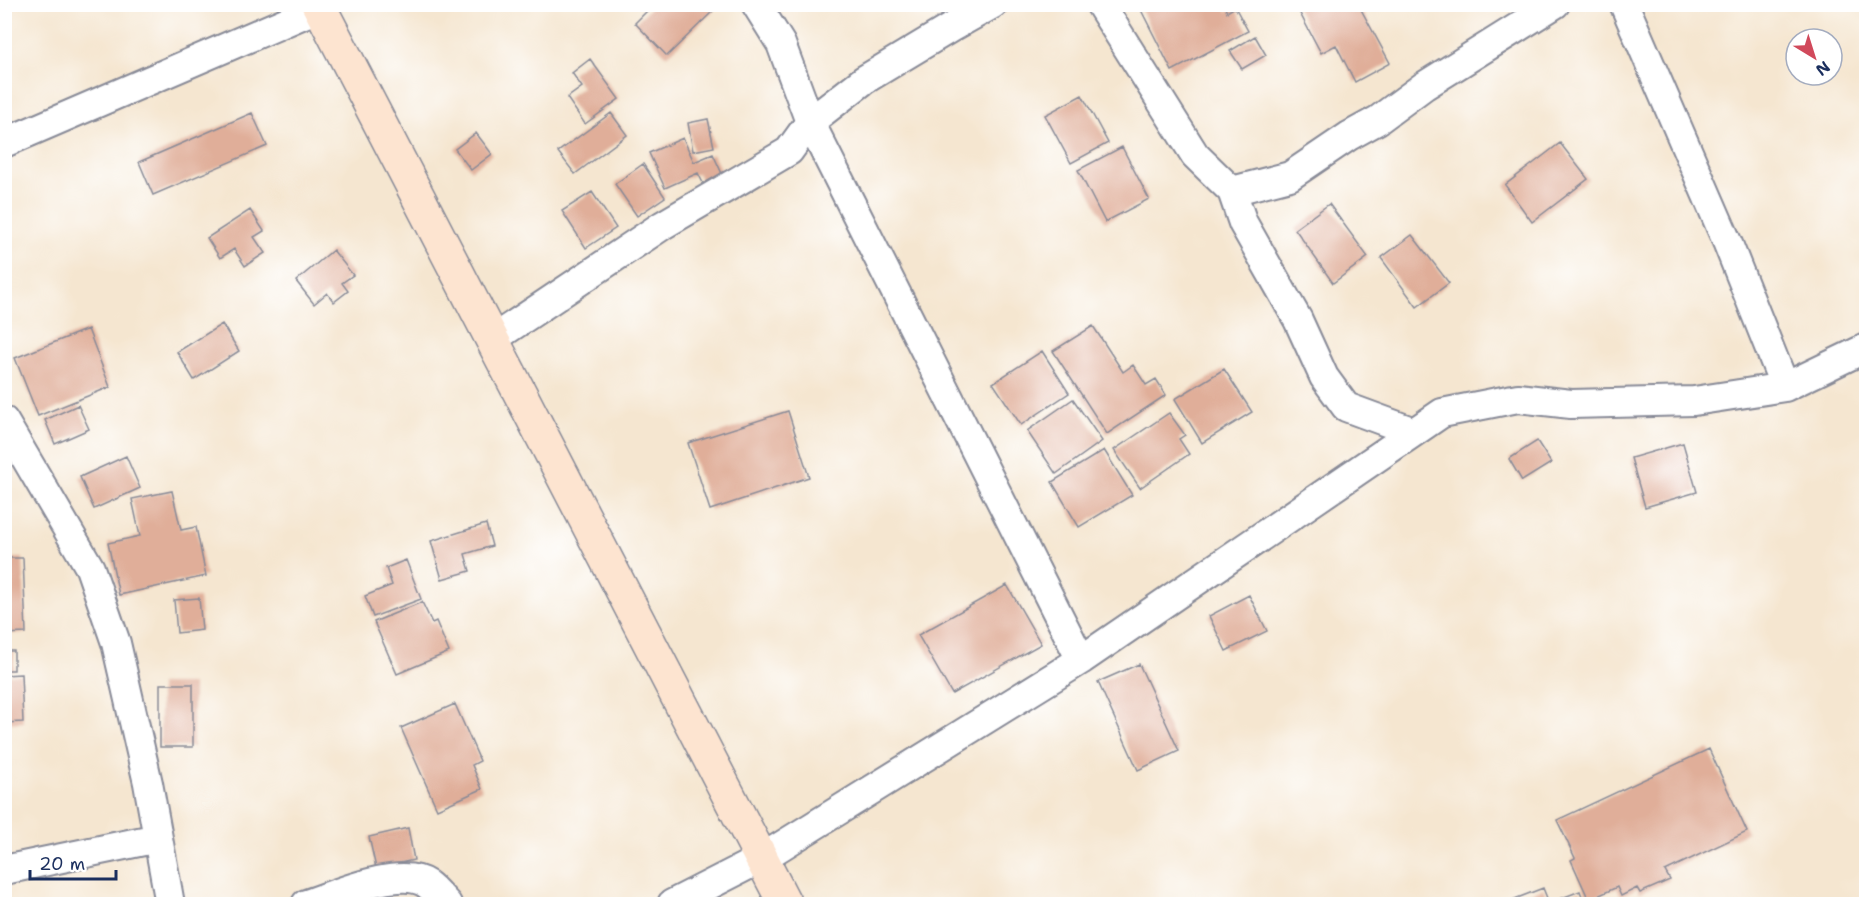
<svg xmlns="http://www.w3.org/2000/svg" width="1871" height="909" viewBox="0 0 1871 909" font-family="'Shantell Sans',sans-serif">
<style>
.building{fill:#e0ae99}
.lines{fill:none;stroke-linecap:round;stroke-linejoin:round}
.street-casing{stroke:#888a97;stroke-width:32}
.secondary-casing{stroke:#888a97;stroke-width:36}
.street{stroke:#fff;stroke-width:28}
.secondary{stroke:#fde4d0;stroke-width:33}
</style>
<rect width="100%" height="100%" fill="#fff"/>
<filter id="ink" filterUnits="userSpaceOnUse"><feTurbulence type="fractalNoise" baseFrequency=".0167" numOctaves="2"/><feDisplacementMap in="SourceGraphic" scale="12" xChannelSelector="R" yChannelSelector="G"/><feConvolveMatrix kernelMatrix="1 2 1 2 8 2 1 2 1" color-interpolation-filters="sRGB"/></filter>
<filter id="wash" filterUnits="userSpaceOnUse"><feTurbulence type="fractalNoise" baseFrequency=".008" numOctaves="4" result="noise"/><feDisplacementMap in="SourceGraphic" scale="24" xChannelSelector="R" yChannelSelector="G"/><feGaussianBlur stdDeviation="1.35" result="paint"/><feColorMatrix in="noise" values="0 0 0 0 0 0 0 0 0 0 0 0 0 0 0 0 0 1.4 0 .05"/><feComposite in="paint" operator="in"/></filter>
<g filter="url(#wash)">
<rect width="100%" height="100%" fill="#f5e6d0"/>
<g id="blocks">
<path class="building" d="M654 4H709L714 10 667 56 635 23Z
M1138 4H1223L1227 12 1235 7 1248 31 1172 71Z
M1295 4H1358L1390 63 1355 82 1336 45 1321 53Z
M1255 36 1266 55 1242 69 1230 51Z
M590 59 619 99 585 124 567 98 582 87 572 73Z
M1082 95 1108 143 1071 163 1045 115Z
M252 113 267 146 153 195 139 162Z
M611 113 627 135 575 174 558 152Z
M708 119 714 147 693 151 688 123Z
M476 133 492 154 471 170 455 149Z
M683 138 694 162 713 154 723 176 704 185 698 173 665 188 649 153Z
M1560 143 1588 179 1532 222 1505 185Z
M1122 147 1149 199 1105 222 1078 170Z
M643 164 665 197 637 216 615 184Z
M592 192 616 228 586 248 562 211Z
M1329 204 1368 257 1333 283 1295 229Z
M250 210 264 231 254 237 265 253 245 266 234 249 220 258 207 238Z
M1412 235 1449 283 1417 307 1381 258Z
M333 250 353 275 342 283 348 291 334 302 327 293 314 304 296 281Z
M222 324 239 351 194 380 177 352Z
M1093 326 1123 372 1133 365 1146 385 1156 379 1166 395 1107 434 1053 351Z
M88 329 110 387 38 416 15 358Z
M1042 351 1069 393 1021 425 993 383Z
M1224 369 1252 412 1202 443 1175 399Z
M1073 399 1102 441 1056 474 1027 431Z
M78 405 89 429 55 444 45 420Z
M788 411 809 477 710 510 688 443Z
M1169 413 1185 435 1179 439 1189 454 1140 488 1114 450Z
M1537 441 1551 463 1522 481 1509 459Z
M1683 443 1697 492 1645 507 1631 458Z
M1104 450 1132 495 1079 527 1052 482Z
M126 456 140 488 94 509 80 477Z
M172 491 181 530 196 527 206 576 119 595 108 543 140 536 132 499Z
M486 524 492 546 465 554 470 571 442 579 431 541Z
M4 558H23L26 633 4 634Z
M406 560 421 599 373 617 365 596 392 585 386 568Z
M1007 585 1041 644 952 694 918 635Z
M1249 595 1267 631 1226 651 1209 616Z
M199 598 202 630 177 633 174 600Z
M422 602 432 623 436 621 449 652 397 674 374 622Z
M4 651H14V670H4Z
M1139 664 1179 751 1138 770 1098 682Z
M21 674 23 722 4 723V675Z
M160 684H193V747H160Z
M455 704 480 761 472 765 482 789 437 809 401 728Z
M1709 749 1747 832 1665 871 1670 880 1640 893 1637 888 1621 896 1617 887 1589 900 1571 860 1575 858 1557 820Z
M408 828 414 860 376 868 369 837Z
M1543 888 1549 903 1580 891 1585 904H1502Z"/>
</g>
</g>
<g filter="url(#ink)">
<use href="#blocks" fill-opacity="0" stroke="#888a97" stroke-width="1.5"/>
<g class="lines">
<defs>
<path id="street" d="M756 4 781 44 810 122 1081 660
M1100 4 1195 155 1232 191 1243 223 1298 320 1324 377 1346 407 1414 432
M1624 4 1728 244 1785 387
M4 143 320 7
M1232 191 1290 176 1349 136 1378 120 1424 86 1555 4
M493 339 663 225 789 151 810 122 864 80 952 27 993 4
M4 421 90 568 116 643 148 783 170 904
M4 870 158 838
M306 904C334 895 401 865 427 884 434 889 441 898 447 904
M672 904 762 858 1081 660 1442 413 1518 398 1571 404 1694 401 1785 387 1866 348"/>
<path id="secondary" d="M318 4 785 904"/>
</defs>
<use href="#street" class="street-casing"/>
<use href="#secondary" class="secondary-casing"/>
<use href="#street" class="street"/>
<use href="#secondary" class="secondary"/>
</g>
</g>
<rect width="1871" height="909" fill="none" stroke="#fff" stroke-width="24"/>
<g transform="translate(1814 57) rotate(142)"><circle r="28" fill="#ffffff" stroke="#a4acbf" stroke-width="1.5"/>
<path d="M0-4.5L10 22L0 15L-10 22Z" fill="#d1495b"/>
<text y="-9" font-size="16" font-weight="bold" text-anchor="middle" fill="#1b2f5e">N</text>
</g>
<path d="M30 870v9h86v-9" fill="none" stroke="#1b2f5e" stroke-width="3"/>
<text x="39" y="870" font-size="18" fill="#1b2f5e" stroke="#ffffff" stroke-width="4.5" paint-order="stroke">20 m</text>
</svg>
